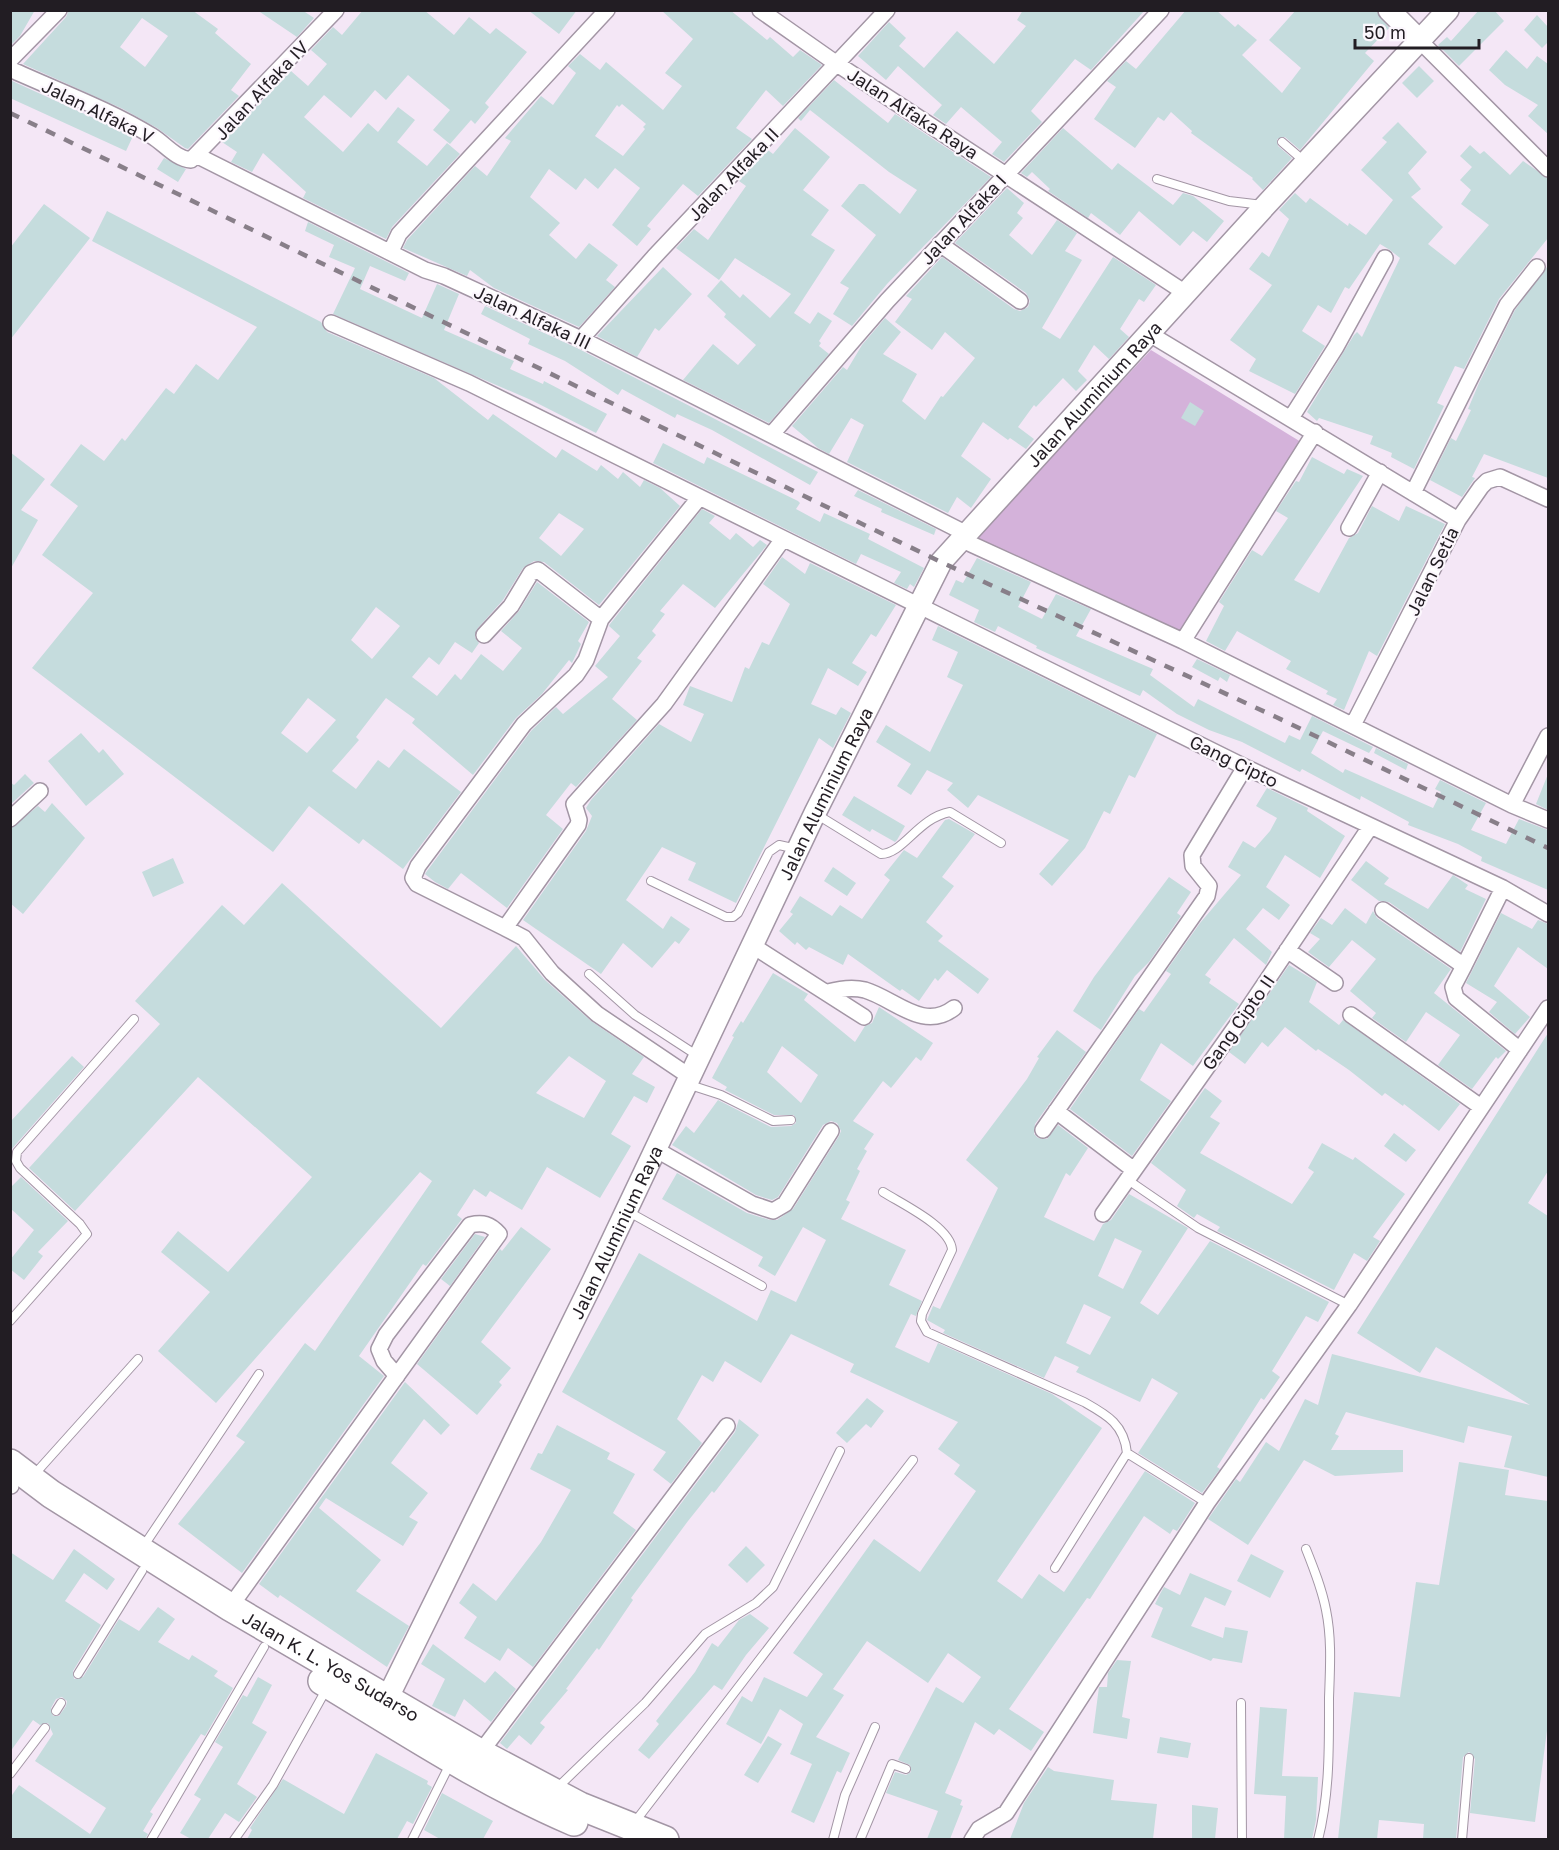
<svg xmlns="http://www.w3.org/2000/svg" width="1559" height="1850" viewBox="0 0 1559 1850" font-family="'Golos Text',sans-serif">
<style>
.green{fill:#d4b2da}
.building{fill:#c5dcdd;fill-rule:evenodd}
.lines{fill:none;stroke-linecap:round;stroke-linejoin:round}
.lane-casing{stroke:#a396a5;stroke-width:10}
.street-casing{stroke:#a396a5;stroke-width:18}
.secondary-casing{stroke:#a396a5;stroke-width:24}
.highway-casing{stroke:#a396a5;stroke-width:30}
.lane{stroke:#fff;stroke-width:8}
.street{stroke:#fff;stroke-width:15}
.secondary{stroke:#fff;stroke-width:21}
.highway{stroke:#fff;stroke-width:27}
.rail{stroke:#887f89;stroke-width:4.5;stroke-dasharray:10 10;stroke-linecap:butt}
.labels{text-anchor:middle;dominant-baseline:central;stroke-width:4.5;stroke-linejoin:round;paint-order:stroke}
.street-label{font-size:18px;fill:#221d23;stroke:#fcf7fd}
</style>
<rect width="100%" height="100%" fill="#f4e7f6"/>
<path class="green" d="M1151 350 1301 442 1177 635 974 539Z"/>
<path class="building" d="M10 10H35L20 36 10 46Z
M69 10H192L218 29 215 33 251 64 231 90 239 96 188 149 185 148 157 128 123 109 23 64 66 17ZM142 18 168 36 145 67 120 47Z
M257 10H302L314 18 297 37Z
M363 10H424L454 35 469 17 490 34 496 28 527 52 485 103 489 107 475 124 471 120 450 144 433 130 450 110 408 75 386 100 375 90 351 118 324 95 304 117 343 152 368 123 378 132 398 107 415 120 397 142 427 166 447 143 460 154 392 227 386 239 303 198 306 192 263 153 252 172 231 162 237 152 222 142 291 71 308 86 327 64 311 50 333 27 342 35Z
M528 10H577L559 34Z
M661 10H730L767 40 770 37 793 57 800 50 822 65 783 106 766 90 736 128 752 139 698 196 683 184 647 226 651 229 637 246 612 225 640 188 615 168 598 189 585 178 576 190 549 169 530 197 560 223 549 235 576 259 589 243 618 265 606 280 615 287 579 327 494 288 470 270 467 276 403 248 407 240 475 166 487 176 511 141 505 138 541 96 553 105 576 73 568 66 580 54 600 70 606 62 663 110 682 86 665 73 693 39ZM622 104 646 124 643 127 645 129 623 156 595 136 617 105 619 107Z
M1023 10H1145L1091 70 1075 59 1031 111 1042 122 1004 162 992 154 1002 142 961 107 946 124 933 115 942 105 898 66 886 80 858 56 889 22 906 38 899 46 924 68 957 31 994 64 1026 26 1017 20Z
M1186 10H1216L1235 27 1238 24 1257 40 1242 55 1282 93 1301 68 1269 40 1296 10H1376L1389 28 1365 53 1374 61 1300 150 1285 137 1277 139 1278 146 1292 158 1263 190 1252 179 1253 178 1191 133 1192 131 1171 112 1164 121 1158 117 1135 148 1094 119 1116 87 1107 81 1126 61 1136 69Z
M1479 10H1494L1504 21 1459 66 1438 45 1447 37 1451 41Z
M1537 15 1548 27V42L1542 48 1524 30Z
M1506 50 1527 69 1537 56 1548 64V134L1528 116 1538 105 1505 85 1489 70Z
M1419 66 1434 81 1417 98 1402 83Z
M10 80 133 136 126 151 10 98Z
M834 80 888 123 895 114 991 177 887 284 852 326 833 314 849 288 840 283 876 235 841 206 859 184H864L900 214 917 190 889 172 810 110 801 121 798 118Z
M1398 122 1427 152 1408 173 1421 189 1411 197 1443 227 1428 244 1455 265 1489 225 1461 204 1471 190 1460 180 1472 167 1460 156 1470 145 1480 154 1484 151 1510 175 1523 161 1548 178V238L1499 299 1464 369 1455 366 1437 403 1444 406 1414 469 1391 457 1392 453 1370 444 1373 436 1319 418 1317 421 1307 412 1354 335 1357 332 1362 337 1400 258 1390 250 1380 244 1349 289 1345 287 1331 313 1318 305 1302 331 1325 346 1295 394 1249 371 1256 359 1230 340 1272 285 1249 269 1262 252 1269 257 1289 219 1279 210 1295 193 1306 203 1310 198 1348 226 1349 223 1366 235 1393 200 1361 170 1387 142 1382 138Z
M795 128 830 157 803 190 829 210 811 235 835 250 794 313 810 324 818 312 832 321 819 341 821 343 819 346 829 354 769 423 683 380 713 344 738 365 756 345 724 317 726 314 707 296 721 280 740 298 743 294 770 318 791 294 735 258 719 280 676 248 694 229 708 240 746 186 739 181 768 150 773 154Z
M1063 128 1112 170 1118 163 1173 205 1183 193 1193 196 1224 221 1207 242 1193 231 1180 246 1139 211 1120 235 1091 213 1088 218 1048 191 1050 189 1032 172 1027 177 1021 173Z
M164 158 186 169 178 182 157 169Z
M1007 188 1024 203 1017 213 1023 218 1009 235 1032 255 1057 220 1077 233 1065 251 1082 260 1042 328 1060 339 1113 257 1156 285 1144 302 1139 299 1120 329 1129 337 1109 359 1094 345 1078 371 1087 380 1076 391 1063 378 1036 407 1034 405 1018 427 1034 439 1026 449 1010 438 1008 440 983 422 961 456 991 479 971 508 957 497 948 513 847 462 864 425 851 418 829 454 818 448 792 426 843 367 847 370 862 345 885 318 901 332 883 354 917 374 902 401 925 420 941 396 943 397 975 358 945 332 932 350 895 322 912 299 906 296 942 257 1014 309 1020 311 1028 307 1030 301 1026 293 955 243Z
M44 204 90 238 10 340V248Z
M107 211 321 322 327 332 434 378 488 420 493 414 556 458 562 449 597 471 601 465 618 479 623 472 640 487 644 480 660 488 680 506 599 605 544 562 534 561 523 568 503 600 477 629 475 637 479 643 472 653 455 642 439 665 429 657 412 677 437 696 455 674 461 680 481 654 503 671 522 648 501 631 519 611 537 582 589 622 578 641 581 644 572 663 569 660 542 694 516 718 473 775 412 723 415 719 386 698 356 737 359 740 332 771 356 789 378 760 389 768 404 749 461 792 403 869 363 839 359 844 309 806 273 852 32 668 93 593 42 555 78 506 50 485 81 444 104 461 122 438 125 441 166 388 174 394 196 364 218 380 257 327 92 241ZM559 513 584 529 561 556 539 538ZM376 607 400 626 372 659 351 640ZM308 698 336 720 307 753 281 733Z
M308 222 409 273 405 281 370 266 360 289 422 318 437 284 459 294 444 330 514 361 510 369 543 384 544 381 607 414 596 433 531 400 333 314 355 268 329 257 334 245 305 231Z
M663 267 692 294 659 331 655 328 637 357 597 336Z
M1547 267 1548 269V478L1484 454 1472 477 1475 478 1462 497 1430 480 1451 438 1456 441 1471 410 1468 409 1479 383 1515 310Z
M485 306 577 348 818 472 810 485 712 430 677 414 675 418 622 389 618 395 565 361 528 344 530 339 481 314Z
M1190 402 1204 411 1195 426 1181 418Z
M663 443 704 464 707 457 798 501 800 503 796 509 820 522 824 513 870 534 868 539 924 568 914 587 910 584 907 589 894 583 901 572 861 554 856 564 653 463Z
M10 452 45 479 21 510 38 520 10 570Z
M1312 457 1344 474 1347 469 1363 476 1294 580 1319 593 1349 538 1358 533 1372 506 1399 521 1406 506 1445 524 1377 656 1369 651 1344 710 1333 705 1337 699 1326 694 1328 691 1286 669 1291 661 1237 631 1225 651 1206 641 1224 606 1219 602 1252 550 1262 556 1288 518 1276 511 1296 481 1299 482Z
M858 490 936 529 934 535 881 512 882 509 854 496Z
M702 509 715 516 709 523 730 540 736 533 753 547 760 540 767 545 715 608 683 584 660 611 665 614 652 631 656 635 637 658 642 661 612 699 637 720 576 787 571 783 546 815 563 829 507 908 461 873 448 889 435 882 425 874 427 871 531 731 556 707 563 714 608 677 595 666 620 636 609 626 610 624Z
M782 557 805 574 810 563 896 605 876 637 871 634 852 663 867 672 858 686 828 668 811 704 836 715 841 707 851 713 833 748 819 738 736 903 688 880 696 863 662 847 626 900 663 929 671 916 690 929 679 944 675 941 652 968 623 943 601 974 523 920 586 831 592 816 586 808 591 800 659 724 691 742 704 714 683 705 690 686 732 702 745 667 749 669 762 642 769 645 790 604 763 584Z
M977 558 1031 582 1018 607 1042 619 1056 594 1091 609 1076 636 1153 669 1150 675 1194 707 1198 699 1285 743 1289 735 1300 740 1312 716 1373 747 1369 753 1323 731 1311 753 1343 773 1345 769 1433 808 1441 792 1435 789 1440 780 1486 803 1471 830 1506 844 1519 819 1548 830V890L1481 861 1482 857 1458 844 1408 825 1409 822 1361 796 1360 800 1302 769 1300 772 1242 742 1209 730 1177 714 1143 690 1140 696 1036 648 1037 646 998 626 995 632 974 622 979 610 949 595 956 580 963 583Z
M938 626 1157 734 1135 778 1129 775 1110 814 1104 811 1085 848 1052 886 1039 874 1069 840 978 795 968 808 947 790 953 783 927 770 911 795 897 786 911 764 876 742 886 725 930 752 963 685 947 677 958 652 932 640Z
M1197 659 1230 675 1227 682 1220 677 1218 681 1192 667Z
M81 733 99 753 103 749 124 774 86 806 48 761Z
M1376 748 1408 764 1406 770 1374 753Z
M25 774 34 783 10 805V782L14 785Z
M1548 774V810L1536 804Z
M1267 788 1308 808 1307 811 1345 836 1320 878 1285 855 1266 887 1290 905 1279 920 1263 908 1246 929 1272 952 1266 965 1234 938 1205 975 1211 979 1209 983 1239 1004 1193 1066 1161 1043 1140 1080 1171 1101 1132 1156 1070 1109 1139 1009 1144 1012 1171 974 1166 971 1200 923 1241 875 1228 867 1243 841 1255 848 1270 831 1277 818 1256 806Z
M854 796 905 826 897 840 895 842 872 829 870 832 842 815Z
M52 803 85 838 23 914 10 903V829L38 806 45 812Z
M949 819 975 834 942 877 954 886 926 922 943 936 938 941 989 979 978 994 947 970 938 981 935 978 919 1001 902 989 900 991 848 954 843 965 809 947 806 950 797 942 795 945 779 931 793 914 790 912 800 896 832 916 840 905 862 919 890 880 884 875 904 850 917 858 945 820Z
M173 858 184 883 153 897 142 872Z
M1366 861 1389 878 1384 884 1428 909 1453 875 1468 885 1465 889 1486 899 1460 952 1389 902 1379 901 1351 880Z
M833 867 856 883 847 896 824 881Z
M1169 877 1191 892 1177 913 1181 916 1149 962 1135 976 1101 1030 1073 1011 1094 977Z
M282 883 441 1028 516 946 545 980 591 1021 644 1057 632 1074 655 1087 647 1103 634 1096 611 1134 631 1146 600 1198 547 1167 522 1210 490 1191 486 1197 474 1189 457 1215 462 1219 426 1266 423 1264 359 1356 384 1376 242 1573 178 1524 245 1442 236 1436 305 1343 315 1351 432 1181 420 1172 216 1403 158 1351 210 1292 161 1252 178 1231 228 1272 312 1177 198 1077 75 1211 29 1168 160 1024 135 1001 222 905 244 925ZM569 1056 606 1081 584 1118 536 1093Z
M1345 908 1366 924 1373 911 1377 918 1451 969 1434 993 1506 1051 1498 1059 1496 1057 1472 1089 1438 1065 1460 1035 1426 1012 1406 1042 1372 1018 1376 1013 1350 991 1376 959 1352 940 1329 967 1308 952 1320 939 1310 933 1321 918 1332 925Z
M1501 913 1532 929 1538 920 1548 924V969L1518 947 1494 986 1530 1017 1515 1034 1489 1012 1497 1002 1466 983Z
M1289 965 1317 982 1309 1002 1339 1025 1343 1020 1460 1104 1439 1131 1404 1104 1403 1106 1385 1093 1382 1096 1349 1070 1318 1049 1316 1051 1285 1027 1268 1047 1262 1042 1245 1064 1229 1052Z
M773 973 808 994 804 1000 855 1042 865 1026 872 1023 879 1007 933 1043 921 1061 916 1057 891 1088 883 1081 853 1121 874 1134 864 1149 867 1151 857 1169 860 1171 846 1200 850 1202 841 1219 906 1250 889 1285 922 1301 916 1316 911 1314 895 1347 929 1363 938 1343 1052 1394 1102 1428 997 1581 1022 1599 1039 1574 1064 1592 1145 1471 1195 1503 1177 1531 1173 1529 1170 1534 1144 1516 1090 1599 1087 1598 1009 1709 1044 1732 1031 1751 999 1729 994 1735 975 1722 945 1793 962 1800 960 1805 963 1806 950 1839H927L938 1811 886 1793 895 1772 906 1775 911 1772 910 1765 898 1760 936 1687 963 1703 981 1677 948 1653 928 1683 867 1641 833 1689 844 1695 816 1737 850 1753 841 1773 837 1771 814 1823 791 1812 812 1764 790 1754 803 1724 780 1709 761 1744 726 1724 742 1696 752 1702 764 1677 807 1697 823 1674 793 1653 874 1539 920 1572 976 1491 954 1474 960 1465 938 1449 958 1422 850 1372 854 1364 791 1334 761 1383 725 1361 713 1382 702 1375 677 1419 702 1443 671 1484 653 1470 666 1452 562 1392 639 1253 757 1321 771 1290 796 1302 826 1240 803 1227 775 1276 758 1266 763 1257 662 1199 677 1173 747 1213 770 1220H777L793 1209 839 1136 841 1131 837 1123 831 1121 823 1125 778 1197 772 1200 756 1195 672 1145 686 1126 694 1133 718 1100 771 1127 791 1126 796 1123 794 1115H774L725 1090 727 1087 712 1078 734 1037 732 1036 741 1021 743 1023ZM782 1046 818 1075 801 1103 767 1072Z
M1057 1030 1086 1052 1035 1124 1034 1134 1038 1138 1047 1139 1058 1125 1088 1148 1070 1176 1066 1173 1044 1217 1094 1241 1103 1224 1111 1220 1129 1194 1188 1228 1140 1303 1158 1315 1210 1241 1329 1302 1318 1322 1306 1316 1272 1371 1280 1377 1264 1400 1261 1398 1217 1467 1220 1469 1202 1493 1138 1453 1178 1393 1152 1378 1140 1402 1076 1372 1079 1367 1055 1356 1044 1378 943 1333 945 1330 927 1320 933 1306 940 1309 998 1188 966 1160 1027 1079 1039 1058 1037 1057ZM1115 1238 1142 1251 1123 1289 1098 1276ZM1084 1304 1111 1317 1090 1355 1066 1343Z
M1548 1033V1171L1528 1203 1548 1216V1477L1504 1467 1512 1436 1468 1426 1464 1443 1346 1412 1335 1434 1339 1436 1331 1450H1403V1472L1335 1476 1304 1460 1248 1545 1208 1519 1236 1479 1240 1482 1266 1442 1279 1451 1305 1399 1318 1405 1332 1354 1530 1405 1436 1347 1420 1373 1357 1333Z
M72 1056 84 1067 10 1151V1122Z
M1205 1088 1222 1101 1210 1117 1220 1123 1200 1153 1292 1204 1314 1172 1308 1168 1322 1143 1353 1160 1355 1157 1405 1194 1373 1237 1380 1241 1367 1261 1354 1253 1334 1290 1217 1231 1220 1227 1197 1214 1194 1218 1177 1206 1186 1190 1151 1163Z
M1394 1133 1416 1150 1406 1162 1384 1146Z
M21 1177 68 1221 38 1252 43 1256 24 1280 10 1269V1260L34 1230 10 1208V1188Z
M521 1227 551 1249 481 1342 511 1368 499 1382 502 1385 477 1415 417 1364 500 1249 502 1251Z
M475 1234 485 1237 450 1286 441 1279Z
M405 1382 450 1425 441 1435 424 1419 391 1463 428 1493 409 1517 418 1522 403 1546 326 1498 319 1508 381 1560 356 1591 409 1626 387 1667 280 1595 278 1598 259 1584Z
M867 1398 884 1411 871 1428 866 1424 847 1443 836 1433Z
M739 1419 759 1435 714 1493 712 1491 688 1521 631 1598 633 1600 599 1650 597 1648 566 1689 568 1690 540 1723 545 1727 531 1745 519 1735 507 1749 500 1743 735 1432Z
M557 1425 610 1453 607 1459 635 1474 613 1513 636 1530 533 1667 508 1648 500 1661 464 1638 477 1617 459 1603 473 1583 496 1601 541 1542 571 1490 530 1469 538 1453 542 1454Z
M1459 1462 1509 1470 1505 1495 1548 1501V1723L1535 1822 1470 1813 1475 1759 1469 1752 1463 1757 1456 1839H1423L1424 1824 1379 1820 1377 1839H1338L1354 1692 1400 1697 1416 1582 1439 1585Z
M746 1546 765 1565 747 1583 728 1565Z
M74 1549 115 1579 107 1590 84 1573 65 1601 101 1625 73 1671 74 1679 83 1677 119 1619 139 1631 158 1607 175 1619 158 1642 189 1660 192 1655 218 1671 214 1676 233 1688 205 1736 201 1734 150 1812 153 1814 143 1831 148 1834 145 1839H10V1798L19 1785 90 1834 106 1808 35 1761 53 1734 48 1723 40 1725 33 1720 10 1752V1552L53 1580ZM62 1697 67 1701 66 1706 59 1716H53L51 1708 56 1699Z
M1251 1554 1284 1571 1270 1598 1237 1581Z
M1190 1573 1232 1591 1225 1606 1205 1597 1191 1626 1223 1638 1225 1627 1248 1631 1242 1663 1213 1658 1211 1661 1151 1637 1163 1608 1155 1604 1160 1594 1164 1587 1180 1595Z
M750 1614 769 1628 746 1655 722 1690 714 1685 649 1759 638 1750 659 1724 656 1721 695 1672 712 1643 718 1647 739 1620Z
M433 1644 485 1683 495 1671 516 1689 491 1722 464 1699 455 1717 432 1706 445 1679 421 1664Z
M1117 1660 1131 1661 1122 1717 1130 1719 1127 1739 1093 1733 1099 1687H1107L1108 1673Z
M258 1677 272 1685 252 1723 267 1732 237 1784 257 1797 239 1822 225 1813 208 1839H191L180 1833 201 1799 194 1795 223 1747 215 1742 243 1695 247 1697Z
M1260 1707 1287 1709 1282 1776 1318 1777 1316 1820 1312 1839H1284L1286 1796 1254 1794Z
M768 1736 782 1744 758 1783 744 1775Z
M1160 1737 1191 1743 1188 1758 1157 1753Z
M376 1753 428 1781 427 1784 432 1787 413 1824 407 1821 397 1839H247L252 1830 250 1828 283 1779 344 1814Z
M1048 1767 1054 1771 1114 1780 1111 1800 1157 1804 1153 1839H1010L1024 1803Z
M442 1793 493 1821 483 1839H440L424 1830Z
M1192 1805 1218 1808 1215 1839H1192Z"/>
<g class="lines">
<defs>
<path id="lane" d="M1282 142 1304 161
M1157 179 1229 201 1263 205
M816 814 881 854C903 854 918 818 950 812L1001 843
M651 881 726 917H733L738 913 769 852 779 845 797 849
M589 974 635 1015 698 1056
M687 1084 721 1095 773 1121 791 1120
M1128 1180 1198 1228 1349 1305
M883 1192C902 1204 951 1227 952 1250L922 1314 921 1321 927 1332 1084 1402C1107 1415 1124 1424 1127 1453
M627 1211 762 1286
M10 1321 87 1234 80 1224 20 1168 16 1161 17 1152 134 1019
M33 1476 138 1359
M143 1547 259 1374
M1306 1549C1314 1569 1322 1589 1326 1610 1332 1639 1330 1669 1329 1698 1329 1745 1330 1793 1318 1840
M1055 1568 1127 1453 1207 1503
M78 1674 142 1571
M1241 1703 1242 1840
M56 1711 61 1703
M10 1774 45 1728
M557 1788 645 1703 705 1634 756 1603 773 1587 840 1451
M634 1823 913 1460
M151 1840 264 1647
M234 1840 273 1785 327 1688
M412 1840 450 1764
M833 1840 845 1795 875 1727
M860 1840 892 1764 906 1769
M1462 1840 1469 1758"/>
<path id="street" d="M760 10 837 64 1187 294
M1419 40 1548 169
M10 60 59 10
M10 69C58 91 108 109 152 136 165 144 176 159 191 160L336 10
M198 156 425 270 444 276 581 339 965 533
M940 244 1020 301
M391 251 399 234 607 10
M331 323 469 383 1245 767 1503 888 1548 914
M1148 333 1458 520
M581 339 654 257 887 10
M1291 418 1336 347 1385 258
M772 434 887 301 1161 10
M1413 493 1507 305 1537 267
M699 498 601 619 586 660 576 675 524 724 418 866 413 878 417 884 505 928 578 825 579 820 574 804 664 704 783 539
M1349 528 1380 472
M960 539 1183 641 1512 805 1548 820
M484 635 511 606 531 573 538 570 601 619
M1183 641 1315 432
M1353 725 1458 520 1481 487 1487 481 1500 477 1548 499
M1512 805 1548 736
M10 819 40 791
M1383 910 1464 966 1453 987 1456 998 1520 1050
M505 928 524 938 552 973 597 1014 689 1076
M753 946 864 1017
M1287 950 1335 983
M1464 966 1503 888
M828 992C839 989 853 987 865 990 895 999 923 1032 954 1008
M1351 1015 1481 1107
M1056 1111 1134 1170
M1043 1130 1207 896 1209 886 1193 866 1192 855 1245 767
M655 1149 752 1204 773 1211 785 1204 831 1131
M1103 1214 1239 1022 1370 827
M10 1486H11
M230 1607 499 1234C490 1224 483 1222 470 1225L386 1335 379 1349 384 1361 397 1376
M480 1753 727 1426
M972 1840 979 1829 1006 1813 1207 1503 1349 1305 1548 1008"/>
<g id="secondary">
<path d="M1389 10 1419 40"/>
<path id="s1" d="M387 1699 593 1281 815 813 941 562 1265 206 1448 10"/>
</g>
<g id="highway">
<path id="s2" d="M10 1463 51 1494 230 1607 480 1753 580 1806 665 1840"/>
<path d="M322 1681C405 1731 485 1784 574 1822"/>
</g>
</defs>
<use href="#lane" class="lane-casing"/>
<use href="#street" class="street-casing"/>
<use href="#secondary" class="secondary-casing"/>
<use href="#highway" class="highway-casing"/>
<use href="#lane" class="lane"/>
<use href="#street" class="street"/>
<use href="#secondary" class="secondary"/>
<use href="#highway" class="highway"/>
<path class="rail" d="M10 113 941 562 1276 717 1548 848"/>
</g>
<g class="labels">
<g class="street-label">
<text transform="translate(261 90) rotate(-47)">Jalan Alfaka IV</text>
<text transform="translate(98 111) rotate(26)">Jalan Alfaka V</text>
<text transform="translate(913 113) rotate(33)">Jalan Alfaka Raya</text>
<text transform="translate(733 174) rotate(-46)">Jalan Alfaka II</text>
<text transform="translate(963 219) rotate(-47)">Jalan Alfaka I</text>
<text transform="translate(533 317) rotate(25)">Jalan Alfaka III</text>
<text stroke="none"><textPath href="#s1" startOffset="1492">Jalan Aluminium Raya</textPath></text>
<text transform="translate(1432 571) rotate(-64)">Jalan Setia</text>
<text transform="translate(1234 761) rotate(26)">Gang Cipto</text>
<text stroke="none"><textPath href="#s1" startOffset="1006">Jalan Aluminium Raya</textPath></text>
<text transform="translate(1238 1022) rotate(-55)">Gang Cipto II</text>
<text stroke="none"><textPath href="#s1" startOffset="520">Jalan Aluminium Raya</textPath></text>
<text stroke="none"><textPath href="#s2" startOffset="380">Jalan K. L. Yos Sudarso</textPath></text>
</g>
</g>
<rect width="1559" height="1850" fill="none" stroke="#221d23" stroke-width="24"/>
<path d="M1355 39v9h124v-9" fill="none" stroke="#221d23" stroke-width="3"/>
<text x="1364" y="39" font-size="18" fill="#221d23" stroke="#fcf7fd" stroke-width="4.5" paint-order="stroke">50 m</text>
</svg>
